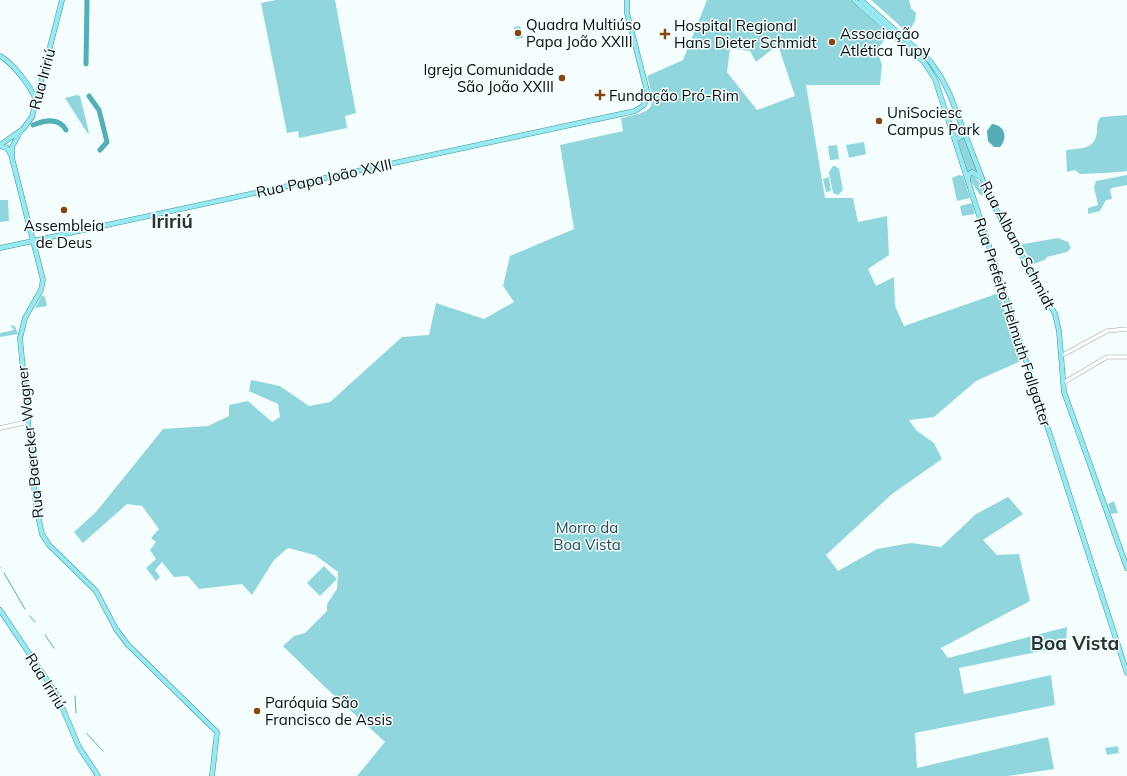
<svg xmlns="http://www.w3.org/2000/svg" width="1127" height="776" viewBox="0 0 1127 776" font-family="Mulish,sans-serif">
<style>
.green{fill:#91d6dd;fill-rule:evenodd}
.water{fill:#55adb6}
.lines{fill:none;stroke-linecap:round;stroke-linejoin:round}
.stream{stroke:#55adb6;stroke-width:1}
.river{stroke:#55adb6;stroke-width:5}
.tertiary-casing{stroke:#9fa8a9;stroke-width:4.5}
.secondary-casing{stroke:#9fa8a9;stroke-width:5}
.primary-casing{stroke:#3b939b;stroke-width:5.5}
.tertiary{stroke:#fff;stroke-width:3.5}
.secondary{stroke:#fff;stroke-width:4}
.primary{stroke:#9ae9f1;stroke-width:4.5}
.poi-dot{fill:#874610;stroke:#f4feff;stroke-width:1.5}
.labels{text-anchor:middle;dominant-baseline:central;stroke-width:3;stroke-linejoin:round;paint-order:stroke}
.poi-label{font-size:15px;fill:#090c0d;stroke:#f4feff;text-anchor:start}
.street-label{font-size:15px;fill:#090c0d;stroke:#f4feff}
.park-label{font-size:15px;fill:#244c50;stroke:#f4feff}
.district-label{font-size:19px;font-weight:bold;fill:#2a3232;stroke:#f4feff}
</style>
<rect width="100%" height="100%" fill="#f4feff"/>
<path class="green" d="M276 0H335L356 113 345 116 347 128 299 138 298 131 287 133 261 3Z
M707 0H850L889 35 877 49 882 65 880 85H806L825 198H853L858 222 887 216 889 255 868 269 876 286 894 277 895 306 904 326 999 293 1021 361 976 381 934 417 909 420 916 430 934 443 942 459 892 494 826 555 838 571 877 549 911 543 941 547 976 514 1008 497 1023 514 983 540 997 555 1019 554 1030 601 941 648 948 658 1067 627 1066 646 959 668 964 694 1051 675 1055 705 915 733 917 768 1048 737 1054 769 1008 776H357L385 742 326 688 283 646 294 636 305 633 327 611V604L337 589 338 572 315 555 288 548 274 560 252 595 242 584 199 589 188 576 174 577 162 562 155 570 160 577 156 581 146 568 156 559 150 550 156 542 151 538 159 529 142 506 127 504 83 543 74 532 96 512 163 429 208 426 229 416V405L248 401 272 422 280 417 278 404 249 391 251 380 280 386 309 406 330 402 402 337 429 335 436 303 484 319 514 302 503 286 510 256 574 229 560 145 623 131 621 118C654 111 657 110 647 76L683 60ZM780 43 779 48 795 96 757 110 727 72 730 48 750 51 756 62Z
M871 0H909L911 8 916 13 915 21 908 33Z
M520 26 523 38 516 39 514 27Z
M77 95 80 96 89 133 88 134 65 98Z
M1127 115V171C1111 173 1096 173 1080 174L1075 170 1067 172 1066 150C1080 148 1095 150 1097 132 1097 126 1097 122 1101 117Z
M964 137 978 173 973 171 968 174 958 141V139Z
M864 142 866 154 849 158 846 145Z
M837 145 839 159 830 160 828 146Z
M833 166H835L839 169 843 190 838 195 833 193 829 172Z
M959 175 963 176 970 198 957 201 952 178Z
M972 175C978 178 984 189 983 195H980L970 180V177Z
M1127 175V185L1112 188 1110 190 1112 199 1106 200 1100 211 1088 214V208L1098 205 1094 187 1096 181Z
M829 177 831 191 826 192 823 179Z
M0 200H8L9 221 0 222Z
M972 203 975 214 962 216 960 206Z
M1058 238 1068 242 1071 248 1067 252 1047 257 1045 260 1033 264 1022 246 1023 244Z
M42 295 45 297 47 306 35 308Z
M10 325 15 326 18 334 0 337V333L14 330Z
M1114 501 1118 513 1111 514 1108 504Z
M324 566 337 579 320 596 307 583Z
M1118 746 1119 753 1107 755 1105 748Z"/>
<path class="water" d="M992 124C1005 125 1008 138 1000 147H994L988 141 987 131Z"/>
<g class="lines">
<path class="stream" d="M0 567V568
M4 573 25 609
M30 616 35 622
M45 635 54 648
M75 696 76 713
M87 734 103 751"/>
<path class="river" d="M86 64 87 0
M89 96 99 110 107 142 100 150
M33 125C45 120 59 117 66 130"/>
<defs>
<path id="tertiary" d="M1061 356 1107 331 1127 329
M1063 383 1107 357H1127"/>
<path id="secondary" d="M0 428 28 422"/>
<path id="primary" d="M854 0 924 62 935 79 1127 673
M861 0 930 61 941 77 950 95 990 199 1055 314 1059 331 1064 392 1127 568
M0 56C13 63 31 87 36 100
M20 132 12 147V158L43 280 41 290 25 318 20 338 36 506 42 534 49 545 96 591 116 629 128 645 217 732 212 776
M955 140 965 134
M0 145 23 129 32 117 62 0
M0 146 7 148 11 155
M968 179 969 174 972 172 980 177
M0 248 635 111 644 105 648 95 627 13V0
M0 610 57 695 79 747 98 776"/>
</defs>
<use href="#tertiary" class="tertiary-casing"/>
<use href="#secondary" class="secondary-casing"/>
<use href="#primary" class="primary-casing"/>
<use href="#tertiary" class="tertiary"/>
<use href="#secondary" class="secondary"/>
<use href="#primary" class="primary"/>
</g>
<g class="poi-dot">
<circle cx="518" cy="33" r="4"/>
<path d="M663 28h4v4h4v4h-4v4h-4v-4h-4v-4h4z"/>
<circle cx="832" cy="42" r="4"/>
<circle cx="562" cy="78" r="4"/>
<path d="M598 89h4v4h4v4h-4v4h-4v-4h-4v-4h4z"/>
<circle cx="879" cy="121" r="4"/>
<circle cx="64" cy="210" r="4"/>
<circle cx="257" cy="711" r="4"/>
</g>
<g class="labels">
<g class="poi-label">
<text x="526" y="24">Quadra Multiúso<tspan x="526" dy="17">Papa João XXIII</tspan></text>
<text x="674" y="25">Hospital Regional<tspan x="674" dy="17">Hans Dieter Schmidt</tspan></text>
<text x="840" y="33">Associação<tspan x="840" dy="17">Atlética Tupy</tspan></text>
<text x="554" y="69" text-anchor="end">Igreja Comunidade<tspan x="554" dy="17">São João XXIII</tspan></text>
<text x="609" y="95">Fundação Pró-Rim</text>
<text x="887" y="112">UniSociesc<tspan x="887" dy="17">Campus Park</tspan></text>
<text x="64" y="225" text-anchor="middle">Assembleia<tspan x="64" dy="17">de Deus</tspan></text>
<text x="265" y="702">Paróquia São<tspan x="265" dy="17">Francisco de Assis</tspan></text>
</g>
<g class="street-label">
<text transform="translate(42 79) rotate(-75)">Rua Iririú</text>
<text transform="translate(324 178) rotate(-12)">Rua Papa João XXIII</text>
<text transform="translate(1018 245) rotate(62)">Rua Albano Schmidt</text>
<text transform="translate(1013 322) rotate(72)">Rua Prefeito Helmuth Fallgatter</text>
<text transform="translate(30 442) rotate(-96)">Rua Baercker Wagner</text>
<text transform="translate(46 681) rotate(58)">Rua Iririú</text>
</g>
<g class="park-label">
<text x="587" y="527">Morro da<tspan x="587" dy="17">Boa Vista</tspan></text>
</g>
<g class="district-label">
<text x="172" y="221">Iririú</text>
<text x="1075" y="643">Boa Vista</text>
</g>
</g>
</svg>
